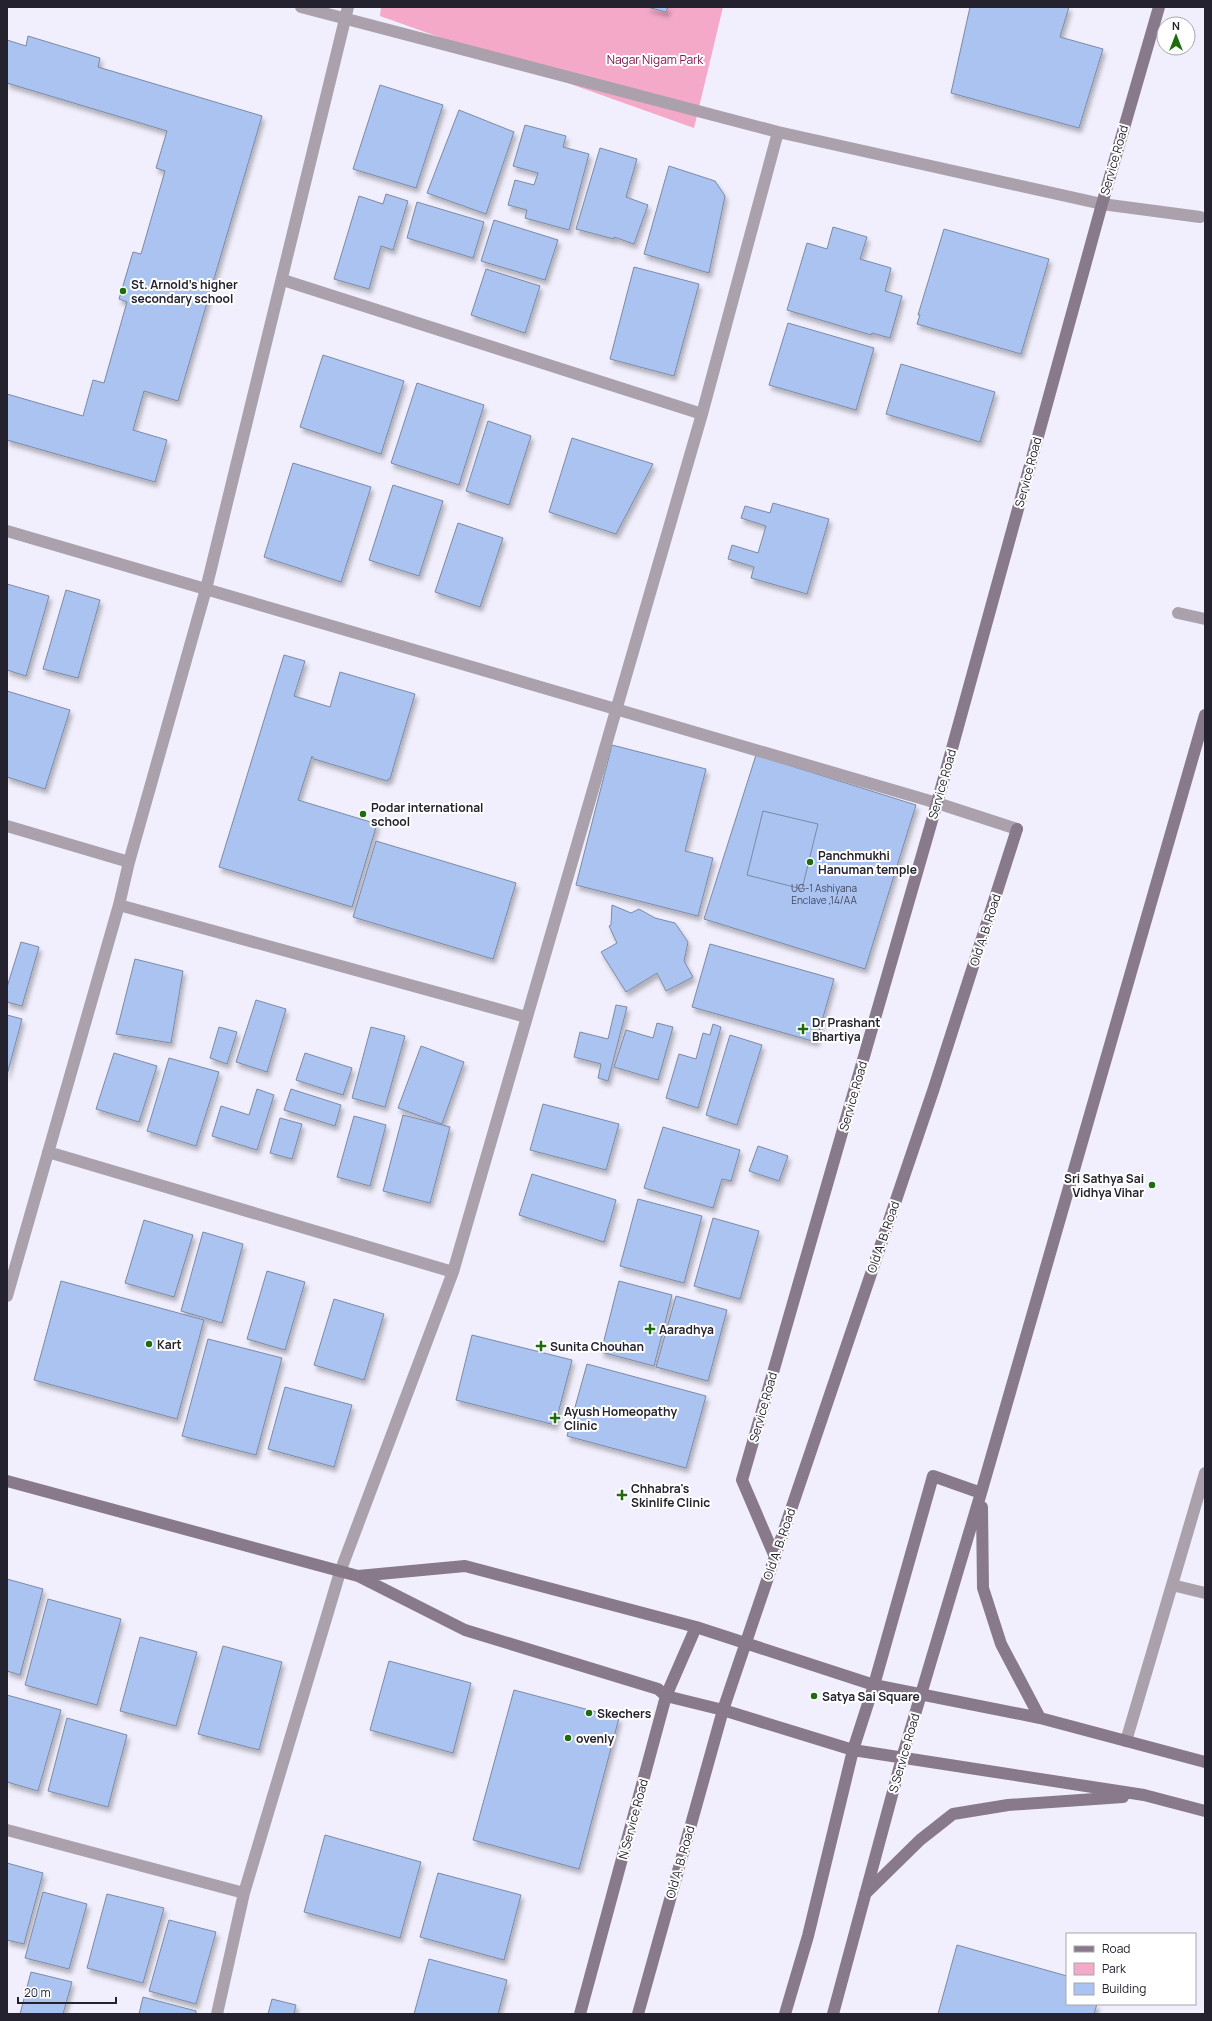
<svg xmlns="http://www.w3.org/2000/svg" width="1212" height="2021" viewBox="0 0 1212 2021" font-family="Manrope,sans-serif">
<style>
.green{fill:#f3a9c7}
.building{fill:#aac3f1;stroke:#7b8aa5;filter:url(#shadow)}
.lines{fill:none;stroke-linecap:round;stroke-linejoin:round}
.lane{stroke:#aba1ac;stroke-width:12}
.street{stroke:#aba1ac;stroke-width:12}
.secondary{stroke:#897a8b;stroke-width:12}
.poi-dot{fill:#1f6c0e;stroke:#fff;stroke-width:1.5}
.labels{text-anchor:middle;dominant-baseline:central;stroke-width:4;stroke-linejoin:round;paint-order:stroke}
.number-label{font-size:10px;fill:#464a5f}
.park-label{font-size:12px;fill:#821951;stroke:#fff}
.street-label{font-size:12px;fill:#24222e;stroke:#fff}
.poi-label{font-size:12px;font-weight:bold;fill:#24222e;stroke:#fff;text-anchor:start}
</style>
<defs>
<filter id="shadow"><feDropShadow dx="2.5" dy="4.5" stdDeviation="2" flood-color="#0004"/></filter>
</defs>
<rect width="100%" height="100%" fill="#f1effd"/>
<path class="green" d="M381 7H723L694 128 380 16Z"/>
<path class="building" d="M647 7H668L666 12Z
M970 7H1069L1060 37 1103 49 1079 128 951 93Z
M28 36 100 58 98 67 262 116 178 401 144 391 133 430 167 440 155 482 7 440V394L83 416 93 380 104 383 127 302 119 299 133 252 141 254 165 171 156 168 167 131 7 83V40L26 46Z
M380 85 443 105 416 188 353 169Z
M459 110 514 132 486 214 427 193Z
M525 125 566 136 563 147 589 154 569 230 525 218 527 210 508 205 515 180 534 185 538 173 513 166Z
M600 148 637 159 626 197 648 205 634 244 614 237V239L576 229Z
M669 166 715 181 725 196 709 273 644 254Z
M386 194 408 201 393 250 381 246 369 289 334 279 359 196 383 204Z
M417 202 484 222 473 258 407 238Z
M494 220 558 240 545 280 481 261Z
M833 227 867 237 860 259 891 268 885 291 902 296 890 338 872 333 871 335 787 310 807 243 827 249Z
M944 229 1049 259 1021 354 917 324 920 315H918Z
M634 267 699 284 674 376 610 359Z
M486 269 540 286 525 333 471 315Z
M788 323 874 348 856 410 769 385Z
M323 355 404 381 381 454 300 427Z
M901 364 995 392 980 442 886 414Z
M417 383 484 405 459 485 391 463Z
M488 421 531 436 509 505 466 491Z
M572 438 653 464 616 534 549 512Z
M293 463 371 487 341 582 264 557Z
M393 485 443 501 419 576 369 560Z
M773 503 829 519 807 594 751 578 754 567 728 559 732 545 758 553 766 526 741 518 745 506 770 513Z
M458 523 503 538 480 607 435 592Z
M7 584 49 596 26 676 7 670Z
M66 590 100 600 78 678 43 669Z
M284 655 305 661 294 696 330 707 340 672 415 694 390 779H388L387 781 314 759 312 756 298 800 377 824 352 907 219 867Z
M7 691 70 710 45 789 7 777Z
M612 745 706 769 685 851 713 858 698 916 576 885Z
M756 755 916 805 865 969 704 919Z
M763 811 818 824 802 889 747 875Z
M376 841 516 883 493 959 353 917Z
M612 905 631 913 639 909 655 918 675 923 688 942 684 961 693 977 666 991 657 973 626 992 601 952 617 943 609 926 611 925Z
M21 942 39 947 22 1006 7 1002V987Z
M710 944 834 979 816 1042 692 1007Z
M135 959 183 971 171 1043 116 1034Z
M256 1000 286 1009 267 1072 236 1062Z
M616 1005 627 1007 608 1081 598 1078 601 1064 574 1057 580 1032 608 1039Z
M7 1015 22 1019 7 1075Z
M657 1023 673 1027 658 1080 614 1067 626 1030 653 1038Z
M713 1024 721 1027 698 1108 666 1098 679 1054 696 1059 703 1033 710 1035Z
M219 1027 237 1032 227 1064 210 1058Z
M371 1027 405 1036 385 1107 352 1098Z
M730 1035 762 1045 737 1125 706 1115Z
M421 1046 464 1062 442 1124 398 1108Z
M114 1053 157 1066 139 1122 96 1109Z
M305 1053 352 1068 343 1095 296 1080Z
M169 1058 219 1072 196 1146 147 1131Z
M257 1089 274 1095 257 1150 212 1136 221 1106 249 1115Z
M291 1089 341 1105 335 1126 284 1110Z
M543 1104 619 1124 606 1170 530 1150Z
M403 1115 450 1127 430 1203 383 1191Z
M354 1116 386 1125 370 1186 337 1177Z
M280 1118 302 1124 292 1159 270 1153Z
M663 1127 740 1150 731 1181 722 1179 713 1208 644 1188Z
M758 1146 788 1156 779 1181 749 1171Z
M532 1174 616 1200 604 1242 519 1215Z
M638 1199 702 1216 684 1283 620 1266Z
M713 1218 759 1231 740 1299 694 1286Z
M144 1220 193 1235 174 1297 125 1283Z
M203 1232 243 1244 222 1323 181 1311Z
M267 1271 305 1282 285 1350 247 1339Z
M61 1281 204 1320 177 1419 34 1380Z
M619 1281 672 1295 654 1366 601 1352Z
M676 1296 727 1310 708 1381 656 1367Z
M334 1299 384 1314 364 1380 314 1365Z
M472 1335 572 1360 555 1425 456 1400Z
M208 1339 282 1358 256 1455 182 1436Z
M587 1364 706 1396 686 1468 567 1436Z
M285 1387 352 1405 334 1467 268 1449Z
M7 1579 43 1589 20 1675 7 1671Z
M48 1599 121 1619 97 1705 25 1685Z
M140 1637 197 1652 176 1726 120 1711Z
M223 1646 282 1662 259 1750 198 1734Z
M389 1661 471 1683 453 1753 370 1730Z
M514 1690 619 1718 579 1869 473 1840Z
M7 1695 61 1710 38 1791 7 1782Z
M67 1718 127 1735 108 1807 48 1791Z
M325 1835 421 1862 400 1938 304 1912Z
M7 1863 43 1873 24 1944 7 1940Z
M438 1873 521 1895 504 1960 420 1937Z
M43 1892 87 1904 69 1969 25 1958Z
M107 1894 164 1908 143 1983 87 1968Z
M169 1920 216 1932 196 2004 149 1991Z
M957 1945 1067 1976V2004H1097L1094 2014H938Z
M429 1959 507 1980 498 2014H414Z
M31 1972 72 1982 63 2014H20Z
M143 1997 196 2011V2014H139Z
M272 1999 296 2005 294 2014H268Z"/>
<g class="lines">
<path class="lane" d="M1172 1585 1205 1593
M1126 1741 1205 1473"/>
<path class="street" d="M301 7 778 132 1102 204 1200 217
M283 280 702 414
M7 531 937 803 1017 829
M1178 613 1205 619
M7 826 129 862
M119 905 526 1017
M48 1152 453 1272
M7 1296 119 905 129 862 206 589 348 7
M7 1830 244 1893
M217 2014 244 1893 340 1572 453 1272 702 414 778 132"/>
<path class="secondary" d="M7 1481 358 1576 465 1630 658 1689 666 1696 723 1710 853 1750 1144 1795 1205 1811
M982 1507 983 1588 1001 1644 1040 1718
M775 1557 742 1480 937 803 1102 204 1159 7
M358 1576 465 1566 696 1627 874 1685 1040 1718 1205 1762
M865 1894 920 1840 953 1814 1008 1805 1123 1797
M580 2014 666 1696 696 1627
M638 2014 723 1710 934 1088 1017 829
M785 2014 808 1936 853 1750 874 1685 933 1476 981 1493
M833 2014 902 1758 981 1493 1205 715"/>
</g>
<g class="poi-dot">
<circle cx="123" cy="291" r="4"/>
<circle cx="363" cy="814" r="4"/>
<circle cx="810" cy="862" r="4"/>
<path d="M801 1023h4v4h4v4h-4v4h-4v-4h-4v-4h4z"/>
<circle cx="1152" cy="1185" r="4"/>
<path d="M648 1323h4v4h4v4h-4v4h-4v-4h-4v-4h4z"/>
<circle cx="149" cy="1344" r="4"/>
<path d="M539 1340h4v4h4v4h-4v4h-4v-4h-4v-4h4z"/>
<path d="M553 1412h4v4h4v4h-4v4h-4v-4h-4v-4h4z"/>
<path d="M620 1489h4v4h4v4h-4v4h-4v-4h-4v-4h4z"/>
<circle cx="814" cy="1696" r="4"/>
<circle cx="589" cy="1713" r="4"/>
<circle cx="568" cy="1738" r="4"/>
</g>
<g class="labels">
<g class="number-label">
<text x="824" y="888">UG-1 Ashiyana<tspan x="824" dy="12">Enclave ,14/AA</tspan></text>
</g>
<g class="park-label">
<text x="655" y="59">Nagar Nigam Park</text>
</g>
<g class="street-label">
<text transform="translate(1114 160) rotate(-74)">Service Road</text>
<text transform="translate(1028 472) rotate(-75)">Service Road</text>
<text transform="translate(942 784) rotate(-74)">Service Road</text>
<text transform="translate(985 930) rotate(-72)">Old A. B. Road</text>
<text transform="translate(853 1096) rotate(-74)">Service Road</text>
<text transform="translate(883 1237) rotate(-71)">Old A. B. Road</text>
<text transform="translate(763 1407) rotate(-74)">Service Road</text>
<text transform="translate(779 1544) rotate(-71)">Old A. B. Road</text>
<text transform="translate(904 1753) rotate(-74)">S Service Road</text>
<text transform="translate(633 1819) rotate(-75)">N Service Road</text>
<text transform="translate(680 1862) rotate(-74)">Old A. B. Road</text>
</g>
<g class="poi-label">
<text x="131" y="284">St. Arnold's higher<tspan x="131" dy="14">secondary school</tspan></text>
<text x="371" y="807">Podar international<tspan x="371" dy="14">school</tspan></text>
<text x="818" y="855">Panchmukhi<tspan x="818" dy="14">Hanuman temple</tspan></text>
<text x="812" y="1022">Dr Prashant<tspan x="812" dy="14">Bhartiya</tspan></text>
<text x="1144" y="1178" text-anchor="end">Sri Sathya Sai<tspan x="1144" dy="14">Vidhya Vihar</tspan></text>
<text x="659" y="1329">Aaradhya</text>
<text x="157" y="1344">Kart</text>
<text x="550" y="1346">Sunita Chouhan</text>
<text x="564" y="1411">Ayush Homeopathy<tspan x="564" dy="14">Clinic</tspan></text>
<text x="631" y="1488">Chhabra's<tspan x="631" dy="14">Skinlife Clinic</tspan></text>
<text x="822" y="1696">Satya Sai Square</text>
<text x="597" y="1713">Skechers</text>
<text x="576" y="1738">ovenly</text>
</g>
</g>
<rect width="1212" height="2021" fill="none" stroke="#24222e" stroke-width="16"/>
<rect x="1066" y="1933" width="130" height="72" fill="#ffffff" stroke="#a7a7ab"/>
<rect x="1074" y="1946" width="20" height="6" fill="#897a8b" stroke="#a7a7ab"/>
<text x="1102" y="1953" font-size="12" fill="#24222e">Road</text>
<rect x="1074" y="1963" width="20" height="12" fill="#f3a9c7" stroke="#a7a7ab"/>
<text x="1102" y="1973" font-size="12" fill="#24222e">Park</text>
<rect x="1074" y="1983" width="20" height="12" fill="#aac3f1" stroke="#a7a7ab"/>
<text x="1102" y="1993" font-size="12" fill="#24222e">Building</text>
<g transform="translate(1176 36)"><circle r="19" fill="#ffffff" stroke="#a7a7ab"/>
<path d="M0-3L7 15L0 10L-7 15Z" fill="#1f6c0e"/>
<text y="-6" font-size="11" font-weight="bold" text-anchor="middle" fill="#24222e">N</text>
</g>
<path d="M18 1997v6h98v-6" fill="none" stroke="#24222e" stroke-width="2"/>
<text x="24" y="1997" font-size="12" fill="#24222e" stroke="#ffffff" stroke-width="3" paint-order="stroke">20 m</text>
</svg>
